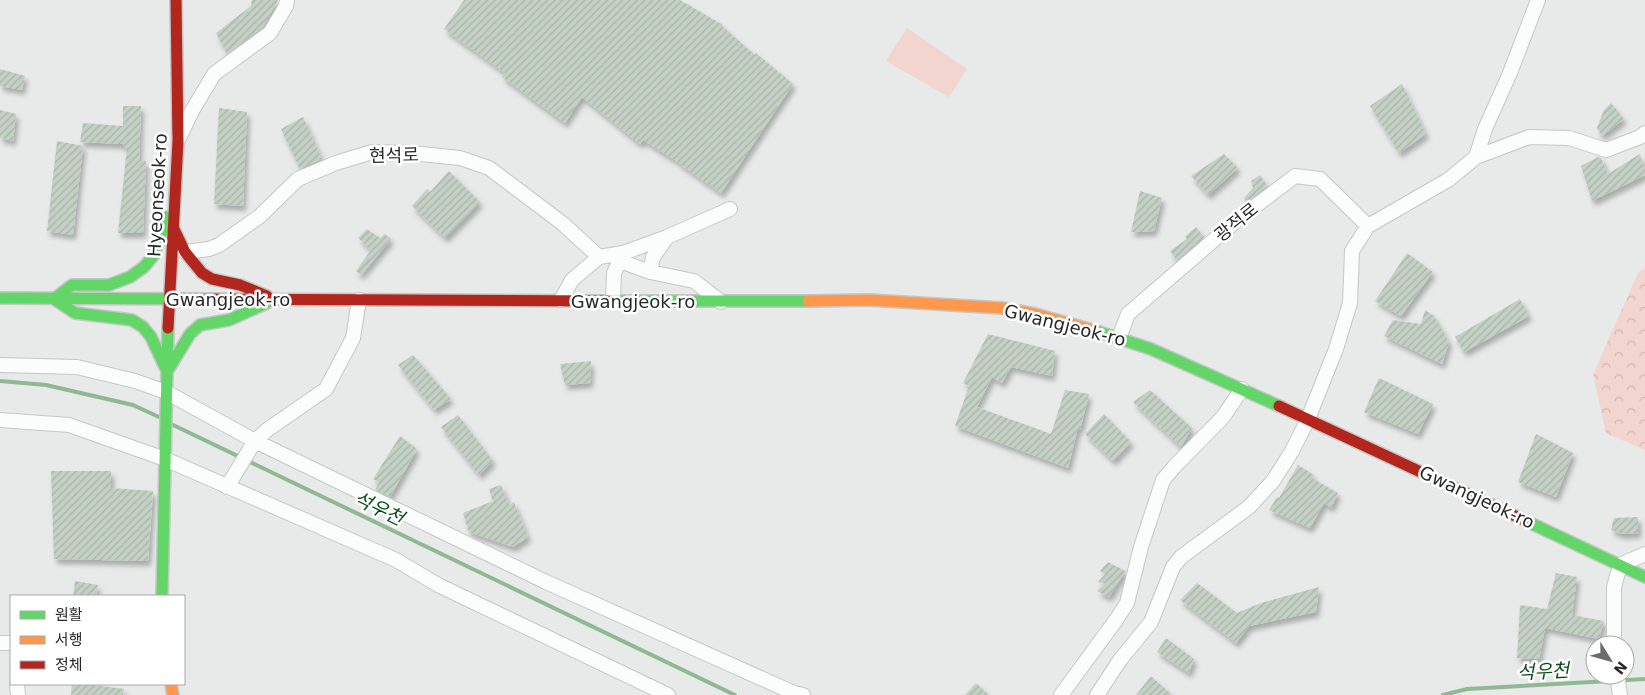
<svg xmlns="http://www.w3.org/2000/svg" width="1645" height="695" viewBox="0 0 1645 695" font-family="'DejaVu Sans','Noto Sans KR',sans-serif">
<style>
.forest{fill:url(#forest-crowns)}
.green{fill:#f3d5d0}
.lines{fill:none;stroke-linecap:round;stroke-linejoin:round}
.stream{stroke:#8eb993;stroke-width:4}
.building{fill:url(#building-hatch);filter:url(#shadow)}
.street-casing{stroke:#c4c7c5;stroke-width:16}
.fast-casing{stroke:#c4c7c5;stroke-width:14}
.slow-casing{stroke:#c4c7c5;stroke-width:14}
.jam-casing{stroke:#c4c7c5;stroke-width:14}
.street{stroke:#fbfcfc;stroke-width:14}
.fast{stroke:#63d668;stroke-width:11}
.slow{stroke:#ff974d;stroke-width:11}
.jam{stroke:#b3261e;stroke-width:11}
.labels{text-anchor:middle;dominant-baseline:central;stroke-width:5;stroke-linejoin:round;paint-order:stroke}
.street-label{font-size:18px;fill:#272927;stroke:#fff}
.water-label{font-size:19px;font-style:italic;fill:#0a4e1b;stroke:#fff}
</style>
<defs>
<pattern id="forest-crowns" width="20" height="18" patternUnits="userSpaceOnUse" patternTransform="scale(1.25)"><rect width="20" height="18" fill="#f3d5d0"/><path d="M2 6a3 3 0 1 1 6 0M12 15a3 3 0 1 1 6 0" fill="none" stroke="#d0b7b3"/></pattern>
<pattern id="building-hatch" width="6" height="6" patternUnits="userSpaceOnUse" patternTransform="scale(1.25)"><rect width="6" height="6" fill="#c3d0c4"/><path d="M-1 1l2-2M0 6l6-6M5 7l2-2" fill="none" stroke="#a8b3a8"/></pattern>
<filter id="shadow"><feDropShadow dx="3" dy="5" stdDeviation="2.5" flood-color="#0004"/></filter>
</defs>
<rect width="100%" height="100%" fill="#e7eae8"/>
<path class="forest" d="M1645 268V450L1606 433 1593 374 1638 273Z"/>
<path class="green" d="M907 28 967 69 949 97 886 61Z"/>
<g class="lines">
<path class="stream" d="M0 381 46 385 133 405 161 418
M171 424 735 695
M1443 695 1467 689 1645 679"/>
</g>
<path class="building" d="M252 0H278L263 27 227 54 216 33 251 6Z
M464 0H680L723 25 722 26 755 55 756 53 793 84 721 193 681 165V164L643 140 640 144 582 97 565 123 502 77 505 73 444 29Z
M0 69 25 76 22 90 0 86Z
M1402 84 1426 134 1399 153 1370 106Z
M1611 103 1624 119 1602 136 1597 128 1604 110Z
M123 106H141L139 161H146L143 233H118L127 147 123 148V144L80 142 83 123 123 126Z
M219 108 247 112 243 206 214 204Z
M0 110 16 114 13 141 0 138Z
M303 117 322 159 300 169 281 129Z
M57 141 83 146 73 235 47 231Z
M1224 154 1238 168 1208 195 1191 176Z
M1640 154 1645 175 1592 201 1581 166 1598 157 1601 158 1608 174Z
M449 171 480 202 445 238 412 206 427 189 430 192Z
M1260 175 1267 186 1246 202 1244 198 1253 188 1251 181Z
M1140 191 1162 198 1154 231 1131 232Z
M1196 227 1204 237 1177 260 1170 251 1187 239 1185 237Z
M367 229 380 238 385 234 391 239 361 275 356 271 371 250 358 238Z
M1407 253 1433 272 1401 316 1375 301Z
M1520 299 1529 316 1464 352 1455 337Z
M1425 310 1434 316 1449 342 1442 364 1384 336 1393 320 1421 324Z
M988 334 1055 351 1052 376 1011 367 1002 383 992 377 977 407 1051 434 1065 390 1089 394 1080 430 1078 428 1068 468 955 426 969 386 963 383Z
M413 355 451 399 434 410 398 365Z
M591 361 590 383 565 385 560 364Z
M1379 378 1433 404 1418 434 1364 412Z
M1150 390 1192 428 1181 447 1133 402Z
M1104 414 1131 442 1113 461 1085 434Z
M458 415 493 461 479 475 441 427Z
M1536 434 1573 453 1556 497 1518 482Z
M400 436 417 449 390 497 375 490 379 482 373 479Z
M1298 465 1314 475 1312 478 1338 493 1331 508 1324 503 1310 528 1269 510 1277 497 1279 498Z
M51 471H111V488L153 491 148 561 54 559Z
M501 485 509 505 514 502 528 537 513 547 469 532 463 513 493 501 489 489Z
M1638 517V533L1622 534 1611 530 1614 518Z
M1108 562 1125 571 1126 570 1109 597 1097 591 1106 584 1098 582 1105 574 1100 571Z
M1556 573 1577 577 1572 615 1604 621 1599 639 1545 628 1539 659 1517 658 1520 605 1547 609Z
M75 581 98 585 96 596H73Z
M1197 583 1237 613 1261 603 1319 587 1316 612 1249 626 1236 643 1180 600Z
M1166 638 1194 659 1189 673 1157 652Z
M1151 676 1172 695H1136Z
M976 683 989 695H965Z
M72 684H87L124 689 123 695H71Z"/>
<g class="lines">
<defs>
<path id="street" d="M179 138 192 111 214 74 270 33 286 6 287 0
M1476 157 1529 137 1569 138 1606 150 1640 137 1645 133
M185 252 209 249 219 245 260 216 298 179 336 163 372 152 411 153 460 158 489 168 562 223 599 257
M620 261 650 272 694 281 721 302
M650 272 653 257 667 237
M561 300 572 280 599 257 623 253
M613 300 614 273 623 253 667 237 730 209
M1119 338 1128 314 1237 220 1295 176 1320 179 1368 226
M0 365 77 367 135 381 166 392 255 441 546 582 794 693 803 695
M0 420 69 425 165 459 396 560 438 585 668 695
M227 487 255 441 267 430 326 389 353 338 359 300
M0 643H11
M1614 645V587L1620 565 1645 554
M1617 675 1620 695
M17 684 18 695
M1061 695 1116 620 1127 603 1141 547 1163 480 1174 467 1223 417 1242 389
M1097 695 1120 660 1151 622 1173 567 1181 557 1249 507 1273 481 1292 451 1308 419 1336 349 1350 303 1352 251 1368 226 1448 180 1476 157 1485 129 1510 73 1538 0"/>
<path id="fast" d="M0 298 207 299
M607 301H808
M1096 331 1151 349 1279 406
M165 367 151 337 143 327 132 320 75 313 54 299 72 285H109L130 277 144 267 154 255 167 217
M168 370 190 334 200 325 229 320 267 303
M1526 521 1645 577
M162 596 168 328"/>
<path id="slow" d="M808 301 869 300 1002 308 1035 314 1096 331
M171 684 173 695"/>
<path id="jam" d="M174 229 185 252 202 273 212 279 240 285 267 296
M207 299 607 301
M168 328 178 141 176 0
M1279 406 1526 521"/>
</defs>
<use href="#street" class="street-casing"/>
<use href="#fast" class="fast-casing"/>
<use href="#slow" class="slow-casing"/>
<use href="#jam" class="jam-casing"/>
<use href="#street" class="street"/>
<use href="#fast" class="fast"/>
<use href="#slow" class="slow"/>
<use href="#jam" class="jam"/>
</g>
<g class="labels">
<g class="street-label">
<text transform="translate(394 155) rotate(-1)">현석로</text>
<text transform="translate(157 195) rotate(-87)">Hyeonseok-ro</text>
<text transform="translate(1236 222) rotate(-39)">광적로</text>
<text x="228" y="299">Gwangjeok-ro</text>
<text x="633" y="301">Gwangjeok-ro</text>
<text transform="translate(1065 325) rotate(14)">Gwangjeok-ro</text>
<text transform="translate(1477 497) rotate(25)">Gwangjeok-ro</text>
</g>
<g class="water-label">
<text transform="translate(379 508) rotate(26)">석우천</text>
<text transform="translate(1543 671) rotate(-3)">석우천</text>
</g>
</g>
<rect x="10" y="595" width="175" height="90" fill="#ffffff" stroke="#a9a9a9"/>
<rect x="20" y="611" width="25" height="8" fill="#63d668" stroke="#a9a9a9"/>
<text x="55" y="620" font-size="15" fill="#272927">원활</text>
<rect x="20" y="636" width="25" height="8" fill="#ff974d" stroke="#a9a9a9"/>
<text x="55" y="645" font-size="15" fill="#272927">서행</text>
<rect x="20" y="661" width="25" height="8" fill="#b3261e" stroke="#a9a9a9"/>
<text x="55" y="670" font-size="15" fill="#272927">정체</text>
<g transform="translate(1610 660) rotate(127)"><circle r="24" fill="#ffffff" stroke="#a9a9a9"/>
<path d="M0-4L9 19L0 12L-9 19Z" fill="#6a6d6b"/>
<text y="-8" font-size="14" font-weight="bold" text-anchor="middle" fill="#272927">N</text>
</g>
</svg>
